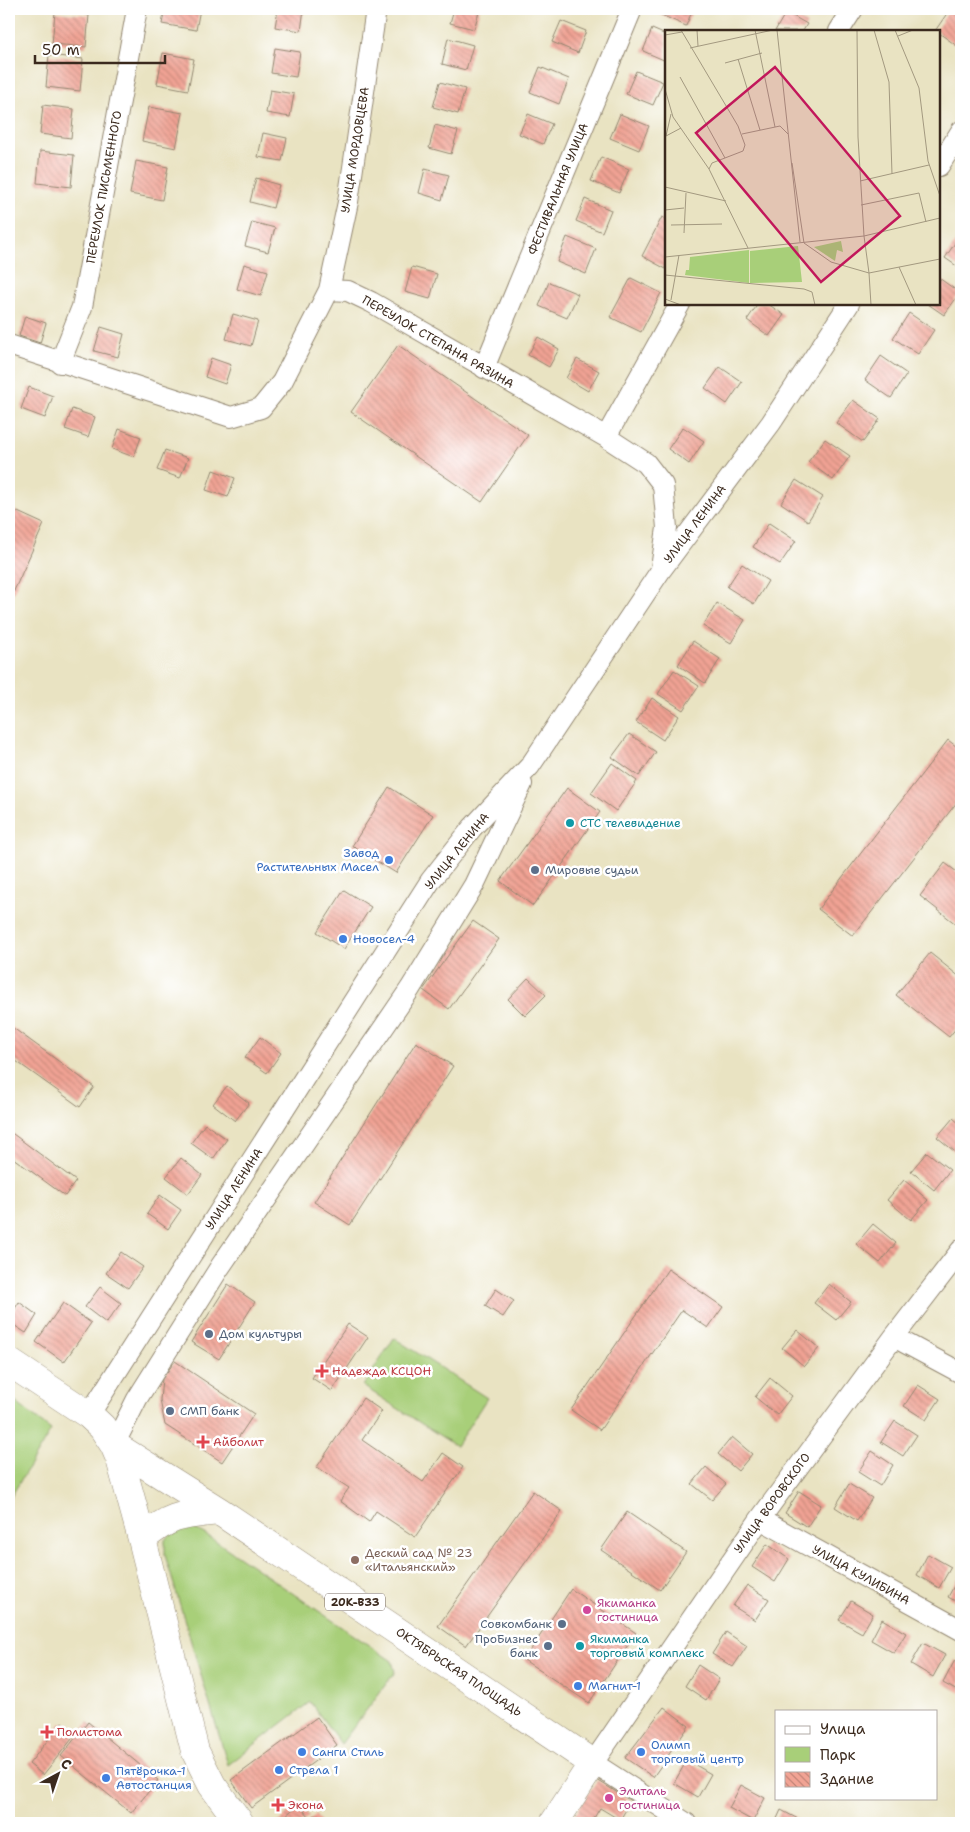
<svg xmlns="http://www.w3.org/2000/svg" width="970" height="1832" viewBox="0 0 970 1832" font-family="'Shantell Sans',sans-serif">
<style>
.green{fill:#a8cf79;stroke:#727c4c}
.building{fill:url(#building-back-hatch)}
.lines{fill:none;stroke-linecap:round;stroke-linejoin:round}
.minor-casing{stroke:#928670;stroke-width:22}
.primary-casing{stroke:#928670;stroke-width:29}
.minor{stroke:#fff;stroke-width:20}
.primary{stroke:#fff;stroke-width:28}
.culture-dot{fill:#0f9aa8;stroke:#fff;stroke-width:2}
.shop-dot{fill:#3f7fe0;stroke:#fff;stroke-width:2}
.service-dot{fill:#5c6f8a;stroke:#fff;stroke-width:2}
.health-dot{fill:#e0444e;stroke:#fff;stroke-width:2}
.education-dot{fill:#8d6e63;stroke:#fff;stroke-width:2}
.hotel-dot{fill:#d1479c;stroke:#fff;stroke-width:2}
.labels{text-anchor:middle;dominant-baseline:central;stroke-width:5;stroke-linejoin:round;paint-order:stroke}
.shield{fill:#fff;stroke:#766a62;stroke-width:1}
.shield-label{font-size:11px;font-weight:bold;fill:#3b2a1e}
.street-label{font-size:12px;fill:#3b2a1e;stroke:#fff}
.culture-label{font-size:12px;fill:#0d838f;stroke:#fff;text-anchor:start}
.shop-label{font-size:12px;fill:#366cbe;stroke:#fff;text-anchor:start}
.service-label{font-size:12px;fill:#4e5e75;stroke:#fff;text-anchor:start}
.health-label{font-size:12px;fill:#be3a42;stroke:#fff;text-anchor:start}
.education-label{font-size:12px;fill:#785e54;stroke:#fff;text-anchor:start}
.hotel-label{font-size:12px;fill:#b23c85;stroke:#fff;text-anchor:start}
.inset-road{fill:none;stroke:#a39980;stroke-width:1}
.view{fill:#c2185b;fill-opacity:0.15;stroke:#c2185b;stroke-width:2.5}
.inset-edge{fill:none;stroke:#3b2a1e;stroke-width:2.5}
</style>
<defs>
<pattern id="building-back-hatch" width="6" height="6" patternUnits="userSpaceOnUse" patternTransform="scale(1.25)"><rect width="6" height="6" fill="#f1a394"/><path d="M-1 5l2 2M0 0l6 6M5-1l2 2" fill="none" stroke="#c48578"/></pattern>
</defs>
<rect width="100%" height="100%" fill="#fff"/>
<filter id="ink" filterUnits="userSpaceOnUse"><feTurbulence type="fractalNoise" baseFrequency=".02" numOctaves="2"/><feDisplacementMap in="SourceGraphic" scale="10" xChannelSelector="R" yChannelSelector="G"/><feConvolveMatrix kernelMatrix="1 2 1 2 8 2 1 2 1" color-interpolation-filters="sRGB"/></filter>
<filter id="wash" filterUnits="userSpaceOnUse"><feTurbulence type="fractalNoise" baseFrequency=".0096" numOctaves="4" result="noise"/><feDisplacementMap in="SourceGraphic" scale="20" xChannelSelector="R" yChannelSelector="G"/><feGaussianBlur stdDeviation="1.12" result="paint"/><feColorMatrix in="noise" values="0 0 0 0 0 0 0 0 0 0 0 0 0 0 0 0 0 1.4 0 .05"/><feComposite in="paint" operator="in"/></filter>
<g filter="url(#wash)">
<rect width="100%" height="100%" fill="#e9e3c2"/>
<path class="green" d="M394 1338 487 1398 456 1446 363 1386Z
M9 1397 51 1430 9 1500Z
M192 1527 213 1539 392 1661 395 1672 341 1744 310 1702 228 1765 165 1555V1540L173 1530Z"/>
<g id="blocks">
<path class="building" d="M165 9H200L196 30 162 24Z
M278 9H304L301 31 275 27Z
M454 9H480L474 29 450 23Z
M661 9H693L686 26 659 14Z
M950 9 961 17V41L957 46 939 33V31H935Z
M55 12 89 15 86 47 52 44Z
M786 12 807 24 803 31H775Z
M561 21 586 31 578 53 552 42Z
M652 29 666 35V61L643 51Z
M448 38 473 45 466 70 442 64Z
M275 48 300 52 296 77 271 73Z
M163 53 194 59 188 90 157 84Z
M49 55 83 59 80 91 46 87Z
M540 67 569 79 559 104 530 92Z
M636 71 663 82 653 105 626 94Z
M440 82 465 89 458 114 433 107Z
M270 90 294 94 290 117 266 113Z
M43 105 74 109 71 138 40 134Z
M149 107 183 113 176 148 142 141Z
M528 114 552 124 543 144 519 134Z
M620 114 649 126 639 150 610 138Z
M435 125 458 131 451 154 429 148Z
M263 133 287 138 282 161 258 157Z
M40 151 74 155 71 187 37 183Z
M601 157 629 169 619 193 591 181Z
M136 161 168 167 162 200 130 194Z
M425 169 449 175 442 200 419 193Z
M256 178 279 185 273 208 250 202Z
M585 199 611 210 602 232 576 221Z
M662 217 666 219V269L642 256Z
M252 222 275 228 268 252 245 246Z
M961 234V269L945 258Z
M567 237 596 249 586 274 557 262Z
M244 264 268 271 261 296 237 289Z
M412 267 437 274 430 299 405 292Z
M631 278 661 293 641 332 610 317Z
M939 278 960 293 944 315 928 304H939Z
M549 282 578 294 567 318 539 306Z
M758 304H768L784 315 769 336 747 320Z
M909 313 934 330 918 354 893 338Z
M233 314 258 321 251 346 226 339Z
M25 316 46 323 40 343 19 336Z
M101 327 124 334 118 357 94 351Z
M538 337 559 349 549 367 528 355Z
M398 345 528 435 482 502 351 412Z
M881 356 907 374 891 398 865 380Z
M211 358 231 365 225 384 205 377Z
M577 359 599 371 588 391 566 378Z
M720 367 742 382 727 404 705 388Z
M29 387 53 396 45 418 21 409Z
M853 400 880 419 863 442 836 423Z
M72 409 95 417 88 437 65 429Z
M683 427 704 441 689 464 668 449Z
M119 429 141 437 134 457 112 449Z
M825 439 850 456 833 480 808 462Z
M165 450 188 458 180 478 157 470Z
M213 470 235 478 228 497 206 490Z
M796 480 823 497 808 521 781 503Z
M9 508 44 524 9 602Z
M769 523 796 541 780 564 753 547Z
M742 564 768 581 754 604 727 587Z
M717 603 745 620 731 643 703 626Z
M693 641 720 659 705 683 678 665Z
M674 670 699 686 683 710 658 694Z
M652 698 679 716 663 740 636 722Z
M629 734 656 752 639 776 612 757Z
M948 740 961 750V797L853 936 818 909Z
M612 763 637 781 616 811 591 793Z
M389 787 433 815 396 873 352 846Z
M567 788 600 812 533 906 500 881Z
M945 863 961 875V928L920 896Z
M344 890 371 907 344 949 317 932Z
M473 921 499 939 449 1009 423 990Z
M930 953 961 978V1022L949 1037 896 995Z
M528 978 546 995 525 1016 508 999Z
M9 1025 94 1087 80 1107 9 1056Z
M260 1037 281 1053 267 1073 245 1058Z
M416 1042 453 1066 350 1225 314 1202Z
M227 1086 249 1103 235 1121 213 1104Z
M953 1118 961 1125V1154L960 1156 937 1137Z
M205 1124 227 1139 213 1159 191 1143Z
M9 1131 76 1181 65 1196 9 1155Z
M927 1152 950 1170 934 1190 911 1171Z
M181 1158 202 1175 188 1194 166 1177Z
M904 1180 928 1200 911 1220 887 1200Z
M160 1195 181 1210 168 1229 147 1214Z
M873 1224 896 1243 880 1263 856 1244Z
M121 1252 143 1267 128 1288 106 1273Z
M668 1269 723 1307 708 1328 682 1310 600 1430 571 1410Z
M228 1284 255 1302 219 1359 191 1342Z
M829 1284 851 1302 836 1320 814 1303Z
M100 1287 121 1303 106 1323 85 1307Z
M496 1289 514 1301 503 1317 485 1306Z
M19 1302 37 1315 26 1333 9 1322V1318Z
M63 1303 91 1323 64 1362 36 1342Z
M348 1324 368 1337 332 1391 312 1378Z
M797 1330 819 1348 804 1366 782 1348Z
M175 1361 254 1414 222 1462 165 1425 160 1400 162 1379Z
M770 1378 792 1396 777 1415 755 1397Z
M918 1385 940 1399 926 1420 904 1406Z
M363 1398 382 1411 362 1440 423 1482 443 1453 463 1467 415 1537 376 1511 369 1522 340 1501 349 1488 317 1467Z
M895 1421 917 1435 903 1456 881 1442Z
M732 1437 752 1454 738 1471 718 1454Z
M872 1451 893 1465 880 1486 858 1472Z
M706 1467 726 1484 712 1500 692 1484Z
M849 1484 872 1498 857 1521 835 1507Z
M533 1491 562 1511 466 1646 438 1626Z
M799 1491 821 1505 807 1527 785 1513Z
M627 1512 686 1552 660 1590 601 1550Z
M767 1544 789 1559 775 1582 752 1567Z
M928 1554 951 1567 939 1588 917 1575Z
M961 1573V1604L948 1597Z
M747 1585 769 1599 755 1620 733 1606Z
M571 1589 636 1633 589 1703 524 1660Z
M851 1601 873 1614 862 1633 839 1620Z
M882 1619 906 1633 894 1653 871 1640Z
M726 1632 747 1646 733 1667 712 1654Z
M923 1643 945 1655 933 1677 911 1664Z
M955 1660 961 1664V1693L943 1683Z
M698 1665 719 1679 706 1700 685 1686Z
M664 1707 689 1726 653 1777 625 1758Z
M317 1717 337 1745 251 1808 231 1780Z
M62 1722 76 1734 43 1775 29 1764Z
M88 1722 158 1780 131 1813 61 1756Z
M687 1760 711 1774 698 1797 674 1783Z
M597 1780 631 1801 620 1820 600 1808 591 1823H570Z
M741 1785 765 1798 753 1821 729 1808Z
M299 1804 309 1816 301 1823H277Z
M781 1810 804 1822 803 1823H775Z
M315 1815 322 1823H306Z"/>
</g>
</g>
<g filter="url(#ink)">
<use href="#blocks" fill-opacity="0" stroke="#928670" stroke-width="1"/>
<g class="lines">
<defs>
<path id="minor" d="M839 31 853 9
M939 166 961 131
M329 290 348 291 371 302 606 437 646 463 663 485 667 528 661 568
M9 345 231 417 261 408 282 382 329 290 348 202 376 9
M60 363 82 307 137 9
M484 368 632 9
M606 437 680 304
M894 1337 961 1373
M89 1415 431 880 472 828 530 766 661 570 771 423 849 304
M114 1445 137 1399 220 1267 410 989 474 885 522 784
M760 1519 961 1630
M686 1823 593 1763 760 1519 894 1337 961 1250"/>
<path id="primary" d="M9 1362 89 1415 102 1427 114 1445 120 1459 142 1539 195 1751 212 1785 240 1823
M114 1445 219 1511 593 1763 554 1823
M142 1539C171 1514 183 1515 219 1511"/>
</defs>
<use href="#minor" class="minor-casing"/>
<use href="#primary" class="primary-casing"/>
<use href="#minor" class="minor"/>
<use href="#primary" class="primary"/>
</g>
</g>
<g class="culture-dot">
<circle cx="570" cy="823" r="5"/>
<circle cx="580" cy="1646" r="5"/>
</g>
<g class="shop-dot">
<circle cx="389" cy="860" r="5"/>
<circle cx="343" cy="939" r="5"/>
<circle cx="578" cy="1686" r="5"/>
<circle cx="302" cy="1752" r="5"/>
<circle cx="641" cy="1752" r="5"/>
<circle cx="279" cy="1770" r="5"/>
<circle cx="106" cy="1778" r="5"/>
</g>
<g class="service-dot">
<circle cx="535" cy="870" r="5"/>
<circle cx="209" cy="1334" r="5"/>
<circle cx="170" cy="1411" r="5"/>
<circle cx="562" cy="1624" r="5"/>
<circle cx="548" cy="1646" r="5"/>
</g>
<g class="health-dot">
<path d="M319.5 1363.5h5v5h5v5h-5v5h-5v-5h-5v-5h5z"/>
<path d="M200.5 1434.5h5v5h5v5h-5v5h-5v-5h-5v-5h5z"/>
<path d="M44.5 1724.5h5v5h5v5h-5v5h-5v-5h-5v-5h5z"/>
<path d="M275.5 1797.5h5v5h5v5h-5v5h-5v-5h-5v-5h5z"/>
</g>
<circle class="education-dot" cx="355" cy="1560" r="5"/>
<g class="hotel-dot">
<circle cx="587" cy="1610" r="5"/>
<circle cx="609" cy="1798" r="5"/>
</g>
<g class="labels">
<rect class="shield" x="325" y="1593.5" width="60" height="17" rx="4"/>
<g class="shield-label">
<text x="355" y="1602">20К-В33</text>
</g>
<g class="street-label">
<text transform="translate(355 150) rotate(-81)">УЛИЦА МОРДОВЦЕВА</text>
<text transform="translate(104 187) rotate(-80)">ПЕРЕУЛОК ПИСЬМЕННОГО</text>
<text transform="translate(558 189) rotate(-68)">ФЕСТИВАЛЬНАЯ УЛИЦА</text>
<text transform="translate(438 342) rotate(30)">ПЕРЕУЛОК СТЕПАНА РАЗИНА</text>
<text transform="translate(695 524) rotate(-53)">УЛИЦА ЛЕНИНА</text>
<text transform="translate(457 851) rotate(-51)">УЛИЦА ЛЕНИНА</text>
<text transform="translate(234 1189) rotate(-57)">УЛИЦА ЛЕНИНА</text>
<text transform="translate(772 1503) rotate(-54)">УЛИЦА ВОРОВСКОГО</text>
<text transform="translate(861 1575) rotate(29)">УЛИЦА КУЛИБИНА</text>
<text transform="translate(459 1672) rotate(34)">ОКТЯБРЬСКАЯ ПЛОЩАДЬ</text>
</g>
<g class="culture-label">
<text x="580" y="823">СТС телевидение</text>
<text x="590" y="1639">Якиманка<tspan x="590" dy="14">торговый комплекс</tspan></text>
</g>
<g class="shop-label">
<text x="379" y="853" text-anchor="end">Завод<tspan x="379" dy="14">Растительных Масел</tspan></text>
<text x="353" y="939">Новосел-4</text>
<text x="588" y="1686">Магнит-1</text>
<text x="651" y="1745">Олимп<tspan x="651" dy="14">торговый центр</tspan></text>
<text x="312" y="1752">Санги Стиль</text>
<text x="289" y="1770">Стрела 1</text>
<text x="116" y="1771">Пятёрочка-1<tspan x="116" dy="14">Автостанция</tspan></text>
</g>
<g class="service-label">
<text x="545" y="870">Мировые судьи</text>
<text x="219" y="1334">Дом культуры</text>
<text x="180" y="1411">СМП банк</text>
<text x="552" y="1624" text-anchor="end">Совкомбанк</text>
<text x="538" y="1639" text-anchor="end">ПроБизнес<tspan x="538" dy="14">банк</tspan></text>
</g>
<g class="health-label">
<text x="332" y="1371">Надежда КСЦОН</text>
<text x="213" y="1442">Айболит</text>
<text x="57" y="1732">Полистома</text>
<text x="288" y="1805">Экона</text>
</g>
<g class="education-label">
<text x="365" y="1553">Деский сад № 23<tspan x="365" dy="14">«Итальянский»</tspan></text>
</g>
<g class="hotel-label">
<text x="597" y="1603">Якиманка<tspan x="597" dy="14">гостиница</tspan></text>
<text x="619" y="1791">Элиталь<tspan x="619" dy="14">гостиница</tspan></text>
</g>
</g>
<g transform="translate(665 30)">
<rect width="275" height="275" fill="#e9e3c2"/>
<path d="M176 211 178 222 172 220 170 231 149 217ZM133 216 137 252 85 253V221ZM84 220V253L20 245 21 240H24L25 227Z" fill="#a8cf79"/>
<path class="inset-road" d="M16 0 73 96 80 115 78 121 47 133 44 139M32 0 33 16M90 0 110 97M112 0 135 212M192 0 193 107 199 206 275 188M209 0 224 52 227 144M230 0 254 58 263 131 275 166M0 5 17 2M233 6 248 0M25 18 108 0M73 29 95 100M60 33 97 23M15 47 60 128M0 59 8 87 44 139 83 218M77 104 115 96 123 104M1 106 6 84M1 106 16 98M127 133 139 213M195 151 264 135M0 157 61 171M196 175 254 163 261 192M0 180 19 178M6 195 57 194M19 203 21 163M139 213 166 232 204 243 275 229M0 227 199 206 204 243M234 237 251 275M204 243 206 275M0 245 139 259 147 262 150 275M0 269 16 275M6 270 14 225"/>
<path class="view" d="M110 37 235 186 156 252 31 103Z"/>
<rect width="275" height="275" class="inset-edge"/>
</g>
<rect width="970" height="1832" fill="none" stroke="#fff" stroke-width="30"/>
<rect x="775" y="1710" width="162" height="90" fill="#ffffff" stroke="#b1aaa5"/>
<rect x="785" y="1726" width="25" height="8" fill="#ffffff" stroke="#b1aaa5"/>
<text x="820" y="1734" font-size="15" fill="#3b2a1e">Улица</text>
<rect x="785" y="1747" width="25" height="15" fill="#a8cf79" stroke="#b1aaa5"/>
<text x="820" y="1760" font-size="15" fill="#3b2a1e">Парк</text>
<rect x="785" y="1772" width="25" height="15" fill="url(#building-back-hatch)" stroke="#b1aaa5"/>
<text x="820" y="1784" font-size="15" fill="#3b2a1e">Здание</text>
<g transform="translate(58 1774) rotate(40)" stroke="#ffffff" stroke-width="4" paint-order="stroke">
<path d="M0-4L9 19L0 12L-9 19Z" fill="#3b2a1e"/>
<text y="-8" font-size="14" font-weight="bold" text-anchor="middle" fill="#3b2a1e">С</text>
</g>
<path d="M35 55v8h130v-8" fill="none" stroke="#3b2a1e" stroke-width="2.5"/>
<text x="42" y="55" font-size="15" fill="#3b2a1e" stroke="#ffffff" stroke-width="4" paint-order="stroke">50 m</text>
</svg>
